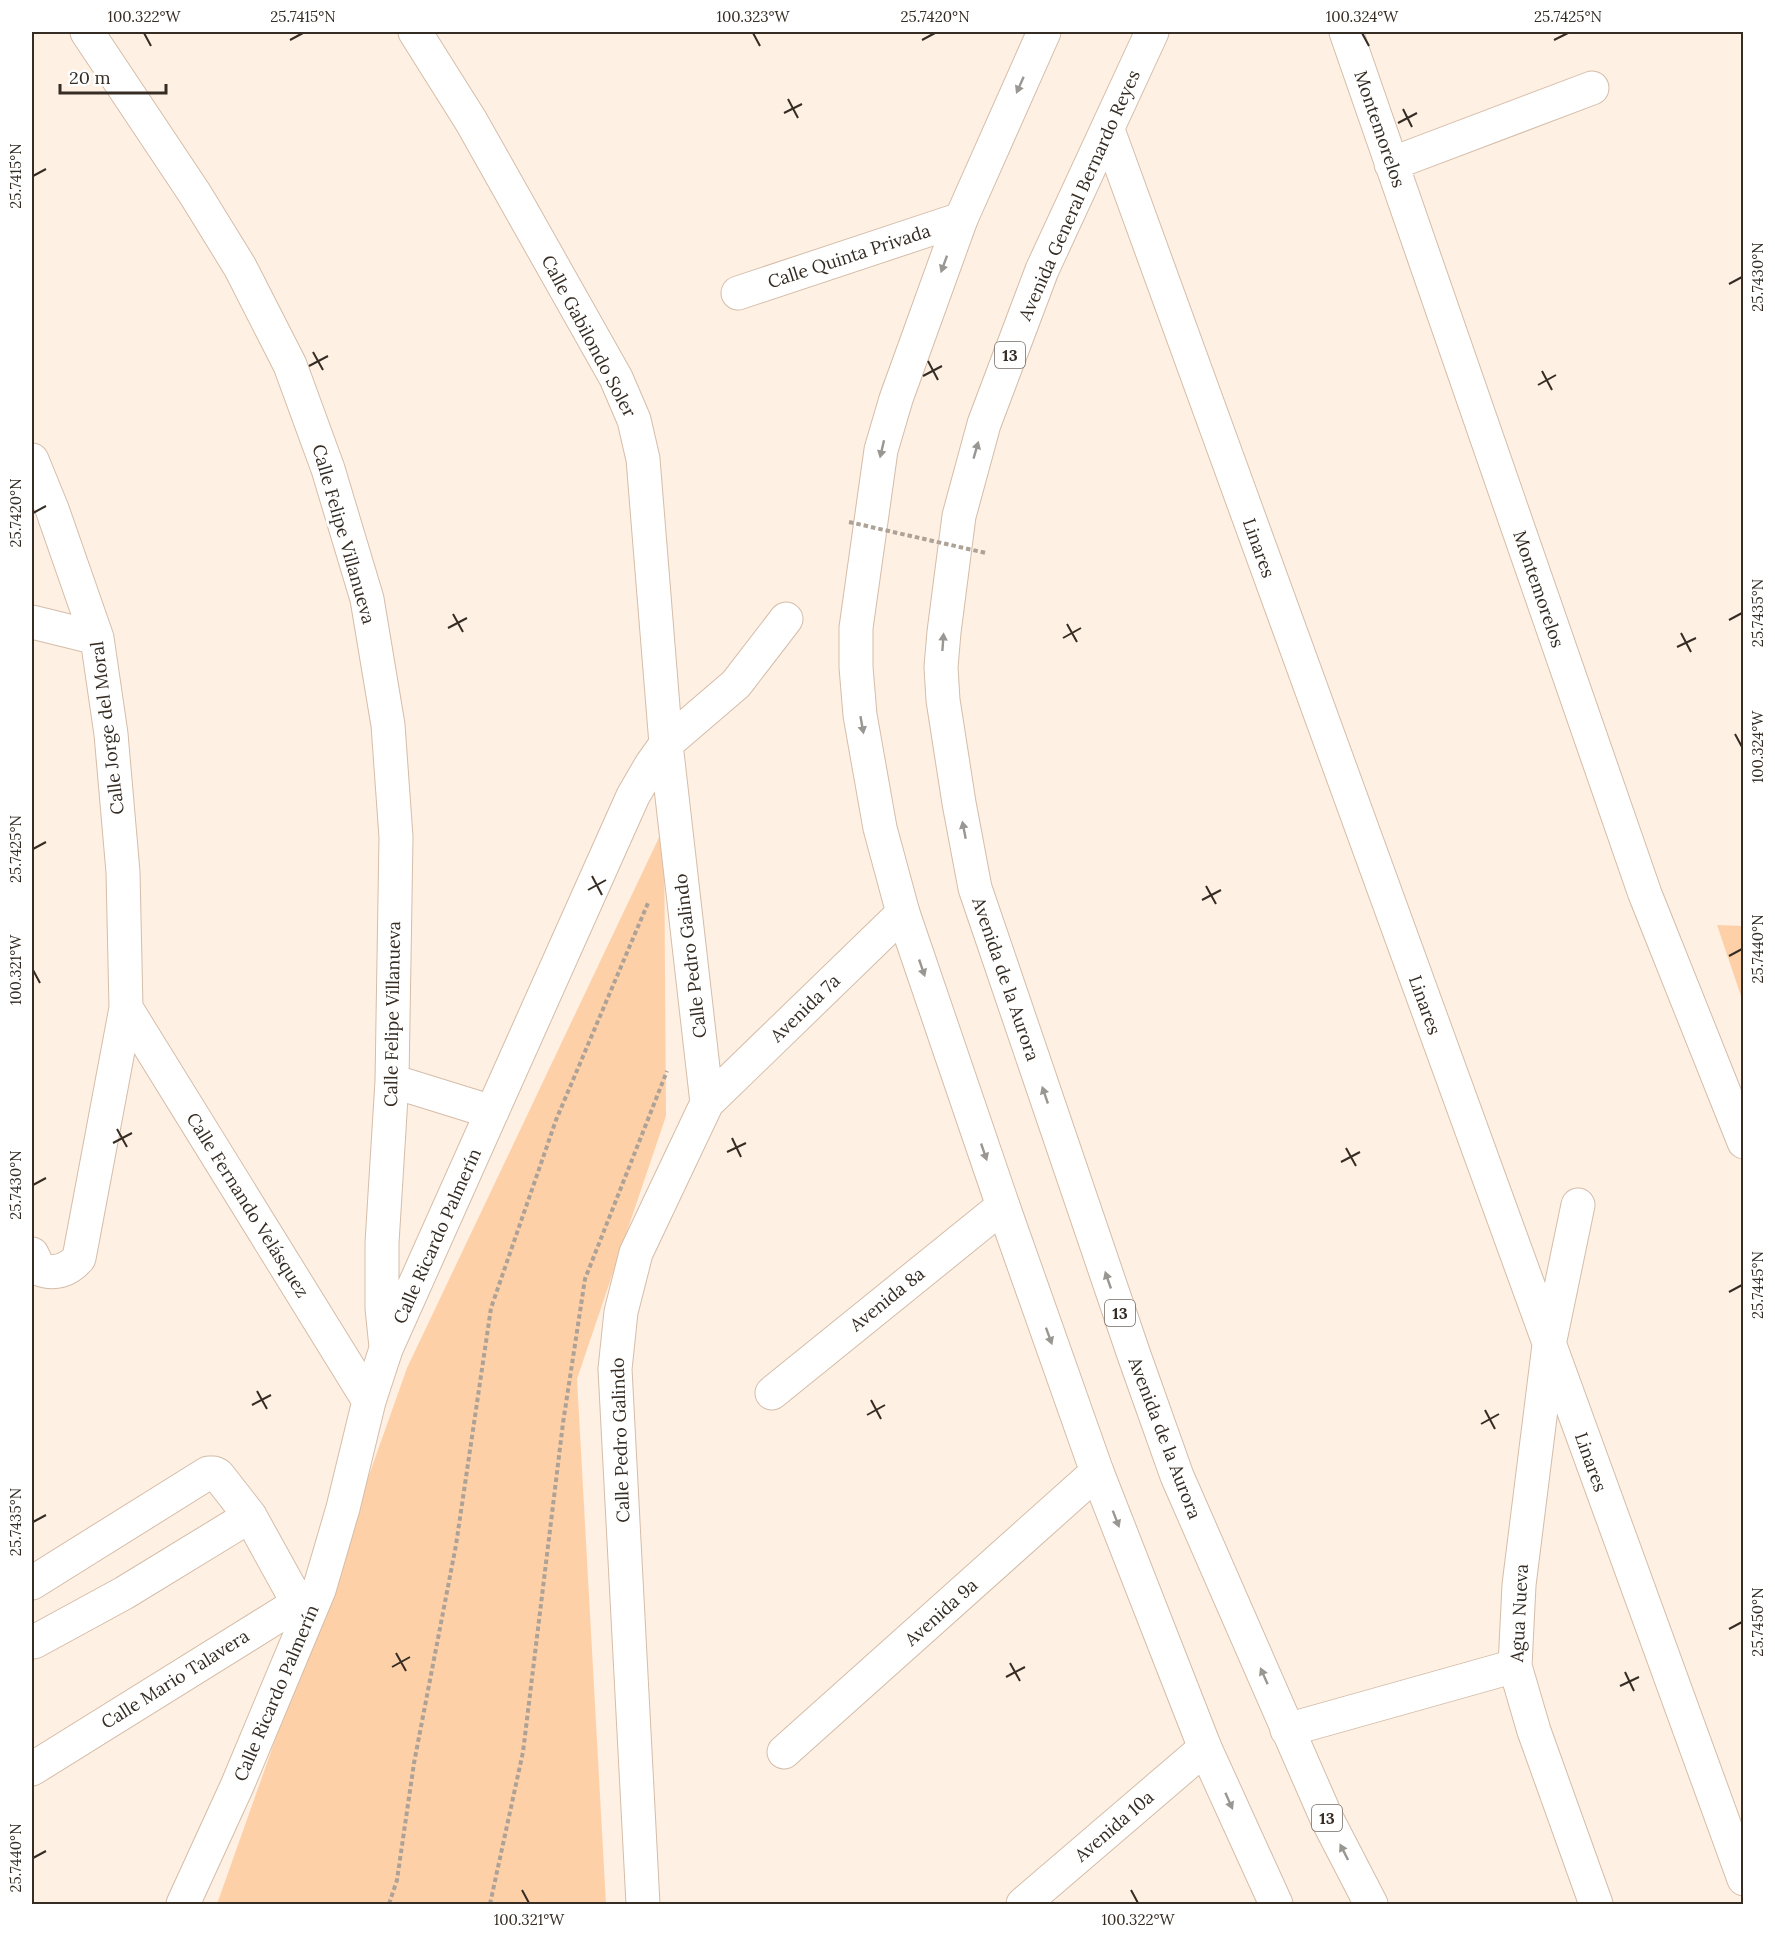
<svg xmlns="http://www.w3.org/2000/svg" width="1775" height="1936" viewBox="0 0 1775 1936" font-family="Lora,serif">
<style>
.park{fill:#fed0a8}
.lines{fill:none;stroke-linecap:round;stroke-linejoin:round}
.minor-casing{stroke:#d5bda9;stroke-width:35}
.major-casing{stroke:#d5bda9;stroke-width:35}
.path{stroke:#aea297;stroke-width:4;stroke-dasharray:4.5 3;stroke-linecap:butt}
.minor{stroke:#fff;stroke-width:33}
.major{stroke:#fff;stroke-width:33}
.path-bridge{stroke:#aea297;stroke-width:4;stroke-dasharray:4.5 3;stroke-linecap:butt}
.oneway{fill:#9a9692}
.ticks{fill:none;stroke:#352c24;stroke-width:2}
.labels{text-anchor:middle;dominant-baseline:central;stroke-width:6;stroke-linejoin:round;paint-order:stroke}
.shield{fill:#fff;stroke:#726b66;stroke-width:1.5}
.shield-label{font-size:16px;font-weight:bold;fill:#352c24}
.street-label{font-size:18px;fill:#352c24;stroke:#fff}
.neatline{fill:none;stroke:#352c24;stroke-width:2}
.ticks-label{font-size:15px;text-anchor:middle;fill:#352c24}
</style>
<rect width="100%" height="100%" fill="#fef0e3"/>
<path class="park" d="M664 827 666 1116 577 1379 606 1904H217L407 1368Z
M1717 925 1743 926V1002Z"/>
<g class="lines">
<defs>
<path id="minor" d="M87 32 195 194 240 267 290 365 328 469 367 599 388 725 396 837 392 1081 382 1243V1308L386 1347
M415 32 471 121 616 378 634 420 643 459 666 744 707 1103 636 1253 621 1312 615 1369 643 1904
M1346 32 1645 894 1744 1142
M1108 130 1744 1879
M1391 164 1592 88
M738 293 961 219
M32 460 52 509 97 638 111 734 123 872 126 1008 79 1258C68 1271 54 1275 39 1269L32 1254
M32 622 97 638
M126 1008 369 1401
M392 1081 492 1112
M707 1103 903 913
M1578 1205 1549 1345 1519 1585 1515 1666 1534 1731 1596 1904
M772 1393 1003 1206
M32 1583 208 1473H214L218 1475 250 1516
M32 1640 34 1642 124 1593 250 1516 298 1603
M1287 1730 1515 1666
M784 1752 1097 1472
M32 1769 318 1591
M183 1904 237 1786 319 1590 343 1508 369 1401 386 1349 633 796 651 765 666 744 736 684 786 619
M1023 1904 1205 1748"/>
<path id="major" d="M1044 32 961 219 896 399 881 450 856 628V667L860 715 880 828 903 913 1003 1206 1097 1472 1205 1748 1276 1904
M1152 32 1042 270 984 424 959 516 944 632 941 667 943 700 959 803 975 888 1134 1355 1177 1476 1327 1819 1371 1904"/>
</defs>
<use href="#minor" class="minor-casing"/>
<use href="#major" class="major-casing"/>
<path class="path" d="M389 1904 397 1880 414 1763 456 1545 491 1308 556 1120 648 903
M490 1904 523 1752 563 1423 585 1279 667 1071"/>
<use href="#minor" class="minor"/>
<use href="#major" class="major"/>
<path class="path-bridge" d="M849 522 986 553"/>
</g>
<defs><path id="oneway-solid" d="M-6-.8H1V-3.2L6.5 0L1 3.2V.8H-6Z" transform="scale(1.5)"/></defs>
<g class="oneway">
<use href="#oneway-solid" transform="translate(1020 85) rotate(114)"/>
<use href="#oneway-solid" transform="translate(944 264) rotate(110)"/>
<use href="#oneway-solid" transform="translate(882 449) rotate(103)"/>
<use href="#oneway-solid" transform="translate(976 450) rotate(-74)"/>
<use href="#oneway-solid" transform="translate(943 642) rotate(-86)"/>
<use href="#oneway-solid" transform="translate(862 725) rotate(80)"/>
<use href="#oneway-solid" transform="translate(964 830) rotate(-101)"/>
<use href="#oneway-solid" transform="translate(922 968) rotate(71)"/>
<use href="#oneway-solid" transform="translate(1045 1095) rotate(-109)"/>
<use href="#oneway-solid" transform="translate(984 1152) rotate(71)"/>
<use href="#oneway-solid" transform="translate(1108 1280) rotate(-109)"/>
<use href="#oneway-solid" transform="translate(1049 1336) rotate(70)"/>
<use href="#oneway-solid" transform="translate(1116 1519) rotate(69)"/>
<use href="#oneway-solid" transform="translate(1264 1676) rotate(-114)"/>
<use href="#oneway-solid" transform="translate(1229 1801) rotate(66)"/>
<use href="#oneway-solid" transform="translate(1344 1852) rotate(-117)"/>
</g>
<path class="ticks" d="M144 33 151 46M753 33 760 46M1362 33 1369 46M290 40 303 33M922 40 935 33M1554 40 1568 33M788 99 798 118M1403 109 1412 127M784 113 802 104M1398 123 1417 113M33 176 46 169M1729 284 1742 277M313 352 323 370M928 361 938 380M309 366 328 356M1542 371 1552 390M923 376 942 366M1538 385 1556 375M33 513 46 506M453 614 463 632M1729 620 1742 613M1067 624 1077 642M448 628 467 618M1681 633 1691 652M1063 638 1081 628M1677 647 1696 638M1735 734 1742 747M33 849 46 842M592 876 602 895M1206 886 1216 904M588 890 606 880M1202 900 1221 890M1729 956 1742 949M33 970 40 983M117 1129 127 1147M732 1138 741 1157M113 1143 132 1133M1346 1148 1356 1166M727 1152 746 1143M1341 1162 1360 1152M33 1185 46 1178M1729 1292 1742 1285M257 1391 267 1409M871 1400 881 1419M252 1405 271 1395M1485 1410 1495 1429M867 1415 885 1405M1481 1424 1499 1414M33 1522 46 1515M1729 1629 1742 1622M396 1653 406 1671M1010 1663 1020 1681M392 1667 410 1657M1625 1672 1634 1691M1006 1677 1025 1667M1620 1686 1639 1677M33 1858 46 1851M522 1890 529 1903M1131 1890 1138 1903"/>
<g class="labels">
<g class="shield">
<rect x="995" y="342" width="30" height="26" rx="4.5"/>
<rect x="1105" y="1300" width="30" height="26" rx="4.5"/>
<rect x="1312" y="1805" width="30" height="26" rx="4.5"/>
</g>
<g class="shield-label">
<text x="1010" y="355">13</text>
<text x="1120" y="1313">13</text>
<text x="1327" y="1818">13</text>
</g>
<g class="street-label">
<text transform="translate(1380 129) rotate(71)">Montemorelos</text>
<text transform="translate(1079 195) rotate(-66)">Avenida General Bernardo Reyes</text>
<text transform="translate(849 256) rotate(-18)">Calle Quinta Privada</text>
<text transform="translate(589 336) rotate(62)">Calle Gabilondo Soler</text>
<text transform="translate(344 534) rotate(74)">Calle Felipe Villanueva</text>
<text transform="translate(1259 548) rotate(70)">Linares</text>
<text transform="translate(1539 589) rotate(71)">Montemorelos</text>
<text transform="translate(107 728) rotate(-97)">Calle Jorge del Moral</text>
<text transform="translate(690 956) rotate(-97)">Calle Pedro Galindo</text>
<text transform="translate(1006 979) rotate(71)">Avenida de la Aurora</text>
<text transform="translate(1425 1005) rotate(70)">Linares</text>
<text transform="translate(805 1008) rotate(-44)">Avenida 7a</text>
<text transform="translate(392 1014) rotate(-89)">Calle Felipe Villanueva</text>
<text transform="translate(248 1205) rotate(58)">Calle Fernando Velásquez</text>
<text transform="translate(437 1236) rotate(-66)">Calle Ricardo Palmerín</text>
<text transform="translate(887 1299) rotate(-39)">Avenida 8a</text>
<text transform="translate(1165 1438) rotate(69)">Avenida de la Aurora</text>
<text transform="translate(620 1440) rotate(-92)">Calle Pedro Galindo</text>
<text transform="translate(1591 1462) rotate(70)">Linares</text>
<text transform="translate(941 1612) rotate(-42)">Avenida 9a</text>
<text transform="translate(1519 1613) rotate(-87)">Agua Nueva</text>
<text transform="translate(175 1679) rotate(-32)">Calle Mario Talavera</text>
<text transform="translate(276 1693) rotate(-67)">Calle Ricardo Palmerín</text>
<text transform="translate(1114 1826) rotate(-41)">Avenida 10a</text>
</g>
</g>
<rect width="1775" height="1936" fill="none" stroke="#ffffff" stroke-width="66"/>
<path d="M60 84v9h106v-9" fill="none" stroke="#352c24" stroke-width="3"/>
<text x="69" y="84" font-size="18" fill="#352c24" stroke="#ffffff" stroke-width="4.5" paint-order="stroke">20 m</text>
<rect x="33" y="33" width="1709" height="1870" class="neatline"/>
<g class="ticks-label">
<text x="144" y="22">100.322°W</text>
<text x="303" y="22">25.7415°N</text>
<text x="753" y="22">100.323°W</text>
<text x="935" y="22">25.7420°N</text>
<text x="1362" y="22">100.324°W</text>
<text x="1568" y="22">25.7425°N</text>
<text transform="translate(16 176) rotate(-90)" y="5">25.7415°N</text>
<text transform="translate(1758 277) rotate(-90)" y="5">25.7430°N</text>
<text transform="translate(16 513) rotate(-90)" y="5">25.7420°N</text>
<text transform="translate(1758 613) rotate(-90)" y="5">25.7435°N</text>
<text transform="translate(1758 747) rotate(-90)" y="5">100.324°W</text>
<text transform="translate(16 849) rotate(-90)" y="5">25.7425°N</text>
<text transform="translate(1758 949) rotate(-90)" y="5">25.7440°N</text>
<text transform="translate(16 970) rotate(-90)" y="5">100.321°W</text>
<text transform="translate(16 1185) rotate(-90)" y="5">25.7430°N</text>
<text transform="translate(1758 1285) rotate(-90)" y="5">25.7445°N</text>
<text transform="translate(16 1522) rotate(-90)" y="5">25.7435°N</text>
<text transform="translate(1758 1622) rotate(-90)" y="5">25.7450°N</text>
<text transform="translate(16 1858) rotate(-90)" y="5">25.7440°N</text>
<text x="529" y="1925">100.321°W</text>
<text x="1138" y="1925">100.322°W</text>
</g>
</svg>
